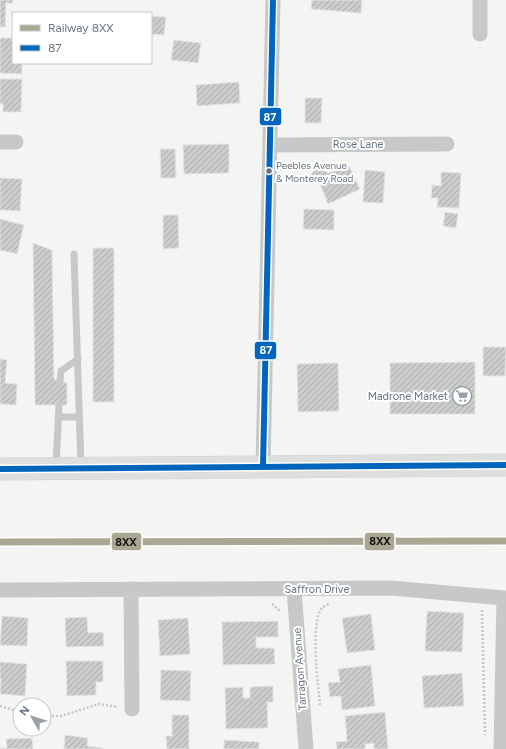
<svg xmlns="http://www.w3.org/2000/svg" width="506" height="749" viewBox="0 0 506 749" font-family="Figtree,sans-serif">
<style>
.building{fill:url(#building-hatch);stroke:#e4e4e3}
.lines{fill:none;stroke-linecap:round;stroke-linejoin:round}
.primary-casing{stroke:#d0d1d1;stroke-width:23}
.path{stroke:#c5c6c7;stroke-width:2.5;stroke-dasharray:2 2;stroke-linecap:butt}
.lane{stroke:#c7c9c9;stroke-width:7}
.street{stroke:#c7c9c9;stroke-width:15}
.primary{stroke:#dddede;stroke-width:22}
.bus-1-casing{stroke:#fff;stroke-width:9}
.bus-1{stroke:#0065bd;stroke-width:6}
.rail-1-casing{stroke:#fff;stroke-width:10}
.rail-1{stroke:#aaa792;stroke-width:7}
.bus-dot{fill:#687580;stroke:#fff;stroke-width:1.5}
.labels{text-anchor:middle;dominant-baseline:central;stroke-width:4;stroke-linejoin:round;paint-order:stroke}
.bus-label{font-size:10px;fill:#687580;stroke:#fff;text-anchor:start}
.street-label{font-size:11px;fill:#687580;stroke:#fff}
.poi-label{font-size:11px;fill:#687580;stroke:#fff;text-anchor:end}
.line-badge{stroke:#fff;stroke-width:1.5}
.badge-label{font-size:11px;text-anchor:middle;font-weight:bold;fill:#fff}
.pale-badge-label{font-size:11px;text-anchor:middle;font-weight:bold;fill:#111}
</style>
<defs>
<pattern id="building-hatch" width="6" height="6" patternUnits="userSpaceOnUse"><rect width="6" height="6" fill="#cbcccc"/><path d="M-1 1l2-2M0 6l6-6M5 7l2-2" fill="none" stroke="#a9aaab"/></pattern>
</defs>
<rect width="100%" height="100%" fill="#f4f4f3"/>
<path class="building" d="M0 0H13V3H6L5 27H0Z
M312 0H362L361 13 311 9Z
M151 16 166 17 164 35 151 34Z
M0 38H13V63H22V74L0 73Z
M174 40 201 43 198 63 171 60Z
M0 79H22L21 112H3V104H0Z
M239 82 240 103 197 106 196 85Z
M305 98H322L321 123H305Z
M229 144V173L184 174 183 145Z
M160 149H175L176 178H161Z
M317 166 328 173 349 166 360 189 328 204 320 184 308 179Z
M365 170 385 172 383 203 363 202Z
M441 172 461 173 459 208 437 207 438 198H431L432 185 441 186Z
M0 178 22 179 20 211 0 210Z
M304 209 334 210V230L303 229Z
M445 212 458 214 456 228 443 226Z
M163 215H178L179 248 163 249Z
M0 219 24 225 17 254 0 250Z
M33 243 52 250 54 379 67 383V405H35Z
M93 248H114V402H93Z
M483 347H506L505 376H483Z
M0 359 7 360 5 383 17 384 16 405 0 404Z
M475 362V414H390V363Z
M338 363 339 411 298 412 297 364Z
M427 611 464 613 462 652 425 651Z
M371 614 375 650 347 653 342 618Z
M2 616 28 618 27 646 0 645Z
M87 617 88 633 103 632 104 646 66 647 65 618Z
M188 618 190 654 160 656 158 620Z
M278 621V637H256V648H274L275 664 223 665 222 622Z
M66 661H103V682H96V695L67 696Z
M0 662 27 664 25 696 0 694 1 679H0Z
M371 665 375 706 342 710 341 696 330 697 328 683 340 682 338 669Z
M161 670 191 671 190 701 160 700Z
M462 673 464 706 424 708 422 676Z
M273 686V702H267L268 728 226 729 225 688 243 687V698H250V687Z
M385 712 388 749H374V743L365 744V749H337L336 742 347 741 345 716Z
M172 715H189V749H167L166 736H172Z
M65 735 88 738 87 746 103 748V749H64Z
M32 738 33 749H0V748H7L6 739Z
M224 740 259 742V749H224Z"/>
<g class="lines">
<defs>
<path id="primary" d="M0 469 506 465"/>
</defs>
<use href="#primary" class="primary-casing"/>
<path class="path" d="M272 604 280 611
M482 610 485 735
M320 705C318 685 310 622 322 608 324 606 328 605 330 603
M0 706 20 712
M44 716H61L99 704 118 707"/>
<path class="lane" d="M74 254 81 466
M60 381 61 371 78 359
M58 417H79
M56 466 59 405"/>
<path class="street" d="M480 34V0
M0 142H16
M270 145 447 144
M263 467 273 0
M131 589 132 709
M294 589 306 749
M0 590 391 588 504 598 501 749"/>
<use href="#primary" class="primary"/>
<defs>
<path id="bus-1" d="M263 467 273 0
M0 469 506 465"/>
</defs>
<use href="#bus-1" class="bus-1-casing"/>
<use href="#bus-1" class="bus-1"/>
<defs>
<path id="rail-1" d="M0 542 506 541"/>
</defs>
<use href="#rail-1" class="rail-1-casing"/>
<use href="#rail-1" class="rail-1"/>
</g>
<defs>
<symbol id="supermarket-ring" viewBox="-11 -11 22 22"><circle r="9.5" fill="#fff" stroke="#99a1a8" stroke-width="1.5"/><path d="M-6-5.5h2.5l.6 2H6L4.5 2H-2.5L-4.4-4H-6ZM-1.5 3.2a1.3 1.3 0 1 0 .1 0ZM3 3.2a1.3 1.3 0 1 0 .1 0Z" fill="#99a1a8"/></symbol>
</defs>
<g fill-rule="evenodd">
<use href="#supermarket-ring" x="451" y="385" width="22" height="22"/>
</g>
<circle class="bus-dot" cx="269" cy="171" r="3.5"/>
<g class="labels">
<g class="bus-label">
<text x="276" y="165">Peebles Avenue<tspan x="276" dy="13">&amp; Monterey Road</tspan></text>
</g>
<g class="street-label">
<text x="358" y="144">Rose Lane</text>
<text x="317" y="589">Saffron Drive</text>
<text transform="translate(300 669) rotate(-94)">Tarragon Avenue</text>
</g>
<g class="poi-label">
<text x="448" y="396">Madrone Market</text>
</g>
</g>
<g class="line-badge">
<rect x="259" y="107" width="23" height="19" rx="4" fill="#0065bd"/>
<rect x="254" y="341" width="23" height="19" rx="4" fill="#0065bd"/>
<rect x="364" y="532" width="31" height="19" rx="4" fill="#aaa792"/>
<rect x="111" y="532" width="31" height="19" rx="4" fill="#aaa792"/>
</g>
<g class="badge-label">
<text x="270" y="121">87</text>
<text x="266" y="354">87</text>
</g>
<g class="pale-badge-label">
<text x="380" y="545">8XX</text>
<text x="126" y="546">8XX</text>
</g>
<rect x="12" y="12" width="140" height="52" fill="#ffffff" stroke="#c3c8cc"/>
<rect x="20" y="25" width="20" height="6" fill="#aaa792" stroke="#c3c8cc"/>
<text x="48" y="32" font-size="12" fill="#687580">Railway 8XX</text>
<rect x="20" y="45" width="20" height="6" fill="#0065bd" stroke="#c3c8cc"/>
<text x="48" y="52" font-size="12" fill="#687580">87</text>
<g transform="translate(32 717) rotate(309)"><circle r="19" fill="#ffffff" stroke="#c3c8cc"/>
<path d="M0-3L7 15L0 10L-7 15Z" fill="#99a1a8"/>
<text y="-6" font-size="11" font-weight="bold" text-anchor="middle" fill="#687580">N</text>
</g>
</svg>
